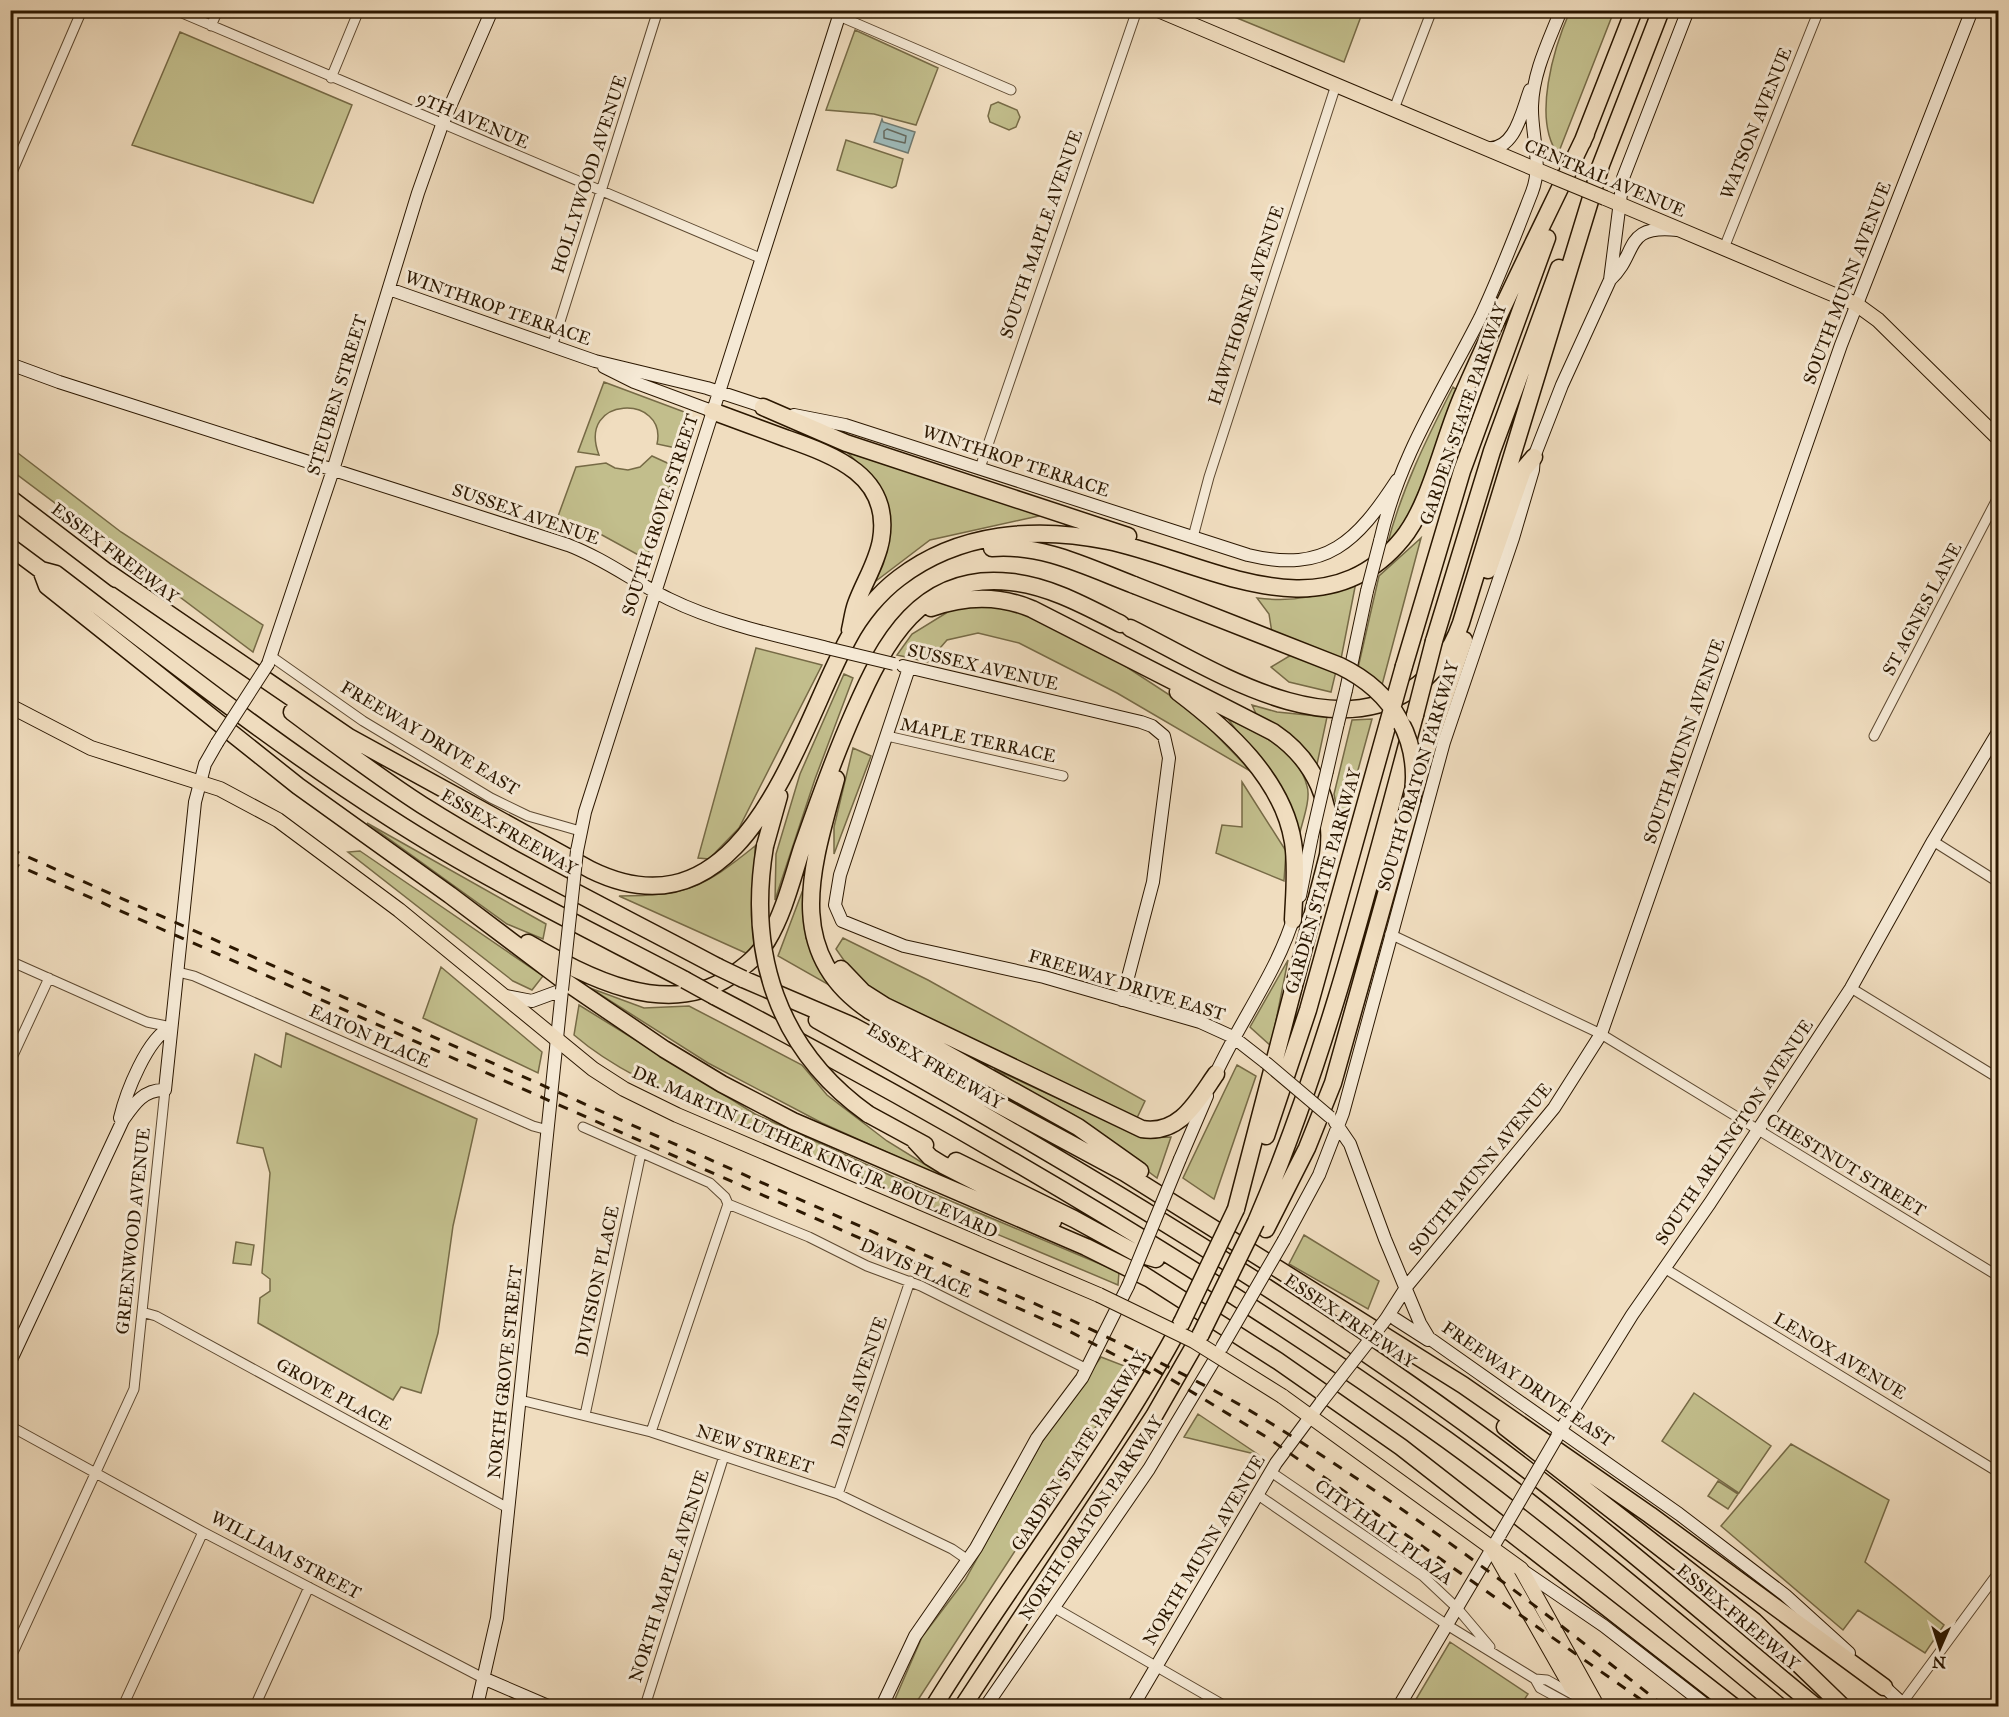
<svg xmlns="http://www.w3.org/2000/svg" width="2009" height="1717" viewBox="0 0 2009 1717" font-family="'IM FELL Great Primer',serif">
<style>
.green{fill:#c2be8c;stroke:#766a46;stroke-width:1.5}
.water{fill:#9dbaba;stroke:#6f7970;stroke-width:1.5}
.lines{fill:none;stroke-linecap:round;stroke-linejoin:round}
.shore{stroke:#64685d;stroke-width:1.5}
.street-casing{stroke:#5c4830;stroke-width:11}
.secondary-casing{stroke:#2b1700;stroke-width:14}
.primary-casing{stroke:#2b1700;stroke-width:16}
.highway-casing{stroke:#2b1700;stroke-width:19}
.street{stroke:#f5e9d5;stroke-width:9}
.secondary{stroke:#f5e9d5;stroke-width:12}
.primary{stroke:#f0ddbf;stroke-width:14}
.highway{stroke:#f0ddbf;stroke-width:16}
.rail{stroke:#2b1700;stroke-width:3;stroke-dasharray:10 10;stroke-linecap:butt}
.secondary-bridge-casing{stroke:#2b1700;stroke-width:14;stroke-linecap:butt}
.primary-bridge-casing{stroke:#2b1700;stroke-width:16;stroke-linecap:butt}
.highway-bridge-casing{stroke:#2b1700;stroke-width:19;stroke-linecap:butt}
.secondary-bridge{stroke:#f5e9d5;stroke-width:12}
.primary-bridge{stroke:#f0ddbf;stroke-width:14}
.highway-bridge{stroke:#f0ddbf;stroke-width:16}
.labels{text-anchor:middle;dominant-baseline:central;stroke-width:6;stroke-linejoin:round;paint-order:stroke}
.street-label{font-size:18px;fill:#2b1700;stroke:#f5e9d5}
</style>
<rect width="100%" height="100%" fill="#f0ddbf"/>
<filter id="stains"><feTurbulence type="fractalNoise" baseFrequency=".00333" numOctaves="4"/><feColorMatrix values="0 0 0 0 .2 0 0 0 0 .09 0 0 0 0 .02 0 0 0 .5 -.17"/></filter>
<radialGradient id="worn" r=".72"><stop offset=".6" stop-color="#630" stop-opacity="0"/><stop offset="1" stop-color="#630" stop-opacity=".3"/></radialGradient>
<path class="green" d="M1220 11H1363L1344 62Z
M1570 11H1614L1558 154C1532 119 1554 47 1570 11Z
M855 30 938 68 916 125 874 114 826 110Z
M180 32 352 105 313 203 132 145Z
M998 102 1017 110 1020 117 1016 127 1009 130 990 122 988 116 991 105Z
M846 140 903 159 896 186 892 188 837 170Z
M604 382 687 413 681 449 657 444C668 394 576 395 599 455L578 452Z
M1453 387 1457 390 1412 511 1387 546C1401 490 1427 438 1453 387Z
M10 447 121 532 263 625 253 652 11 470Z
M847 452 1043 515 930 540 876 581C898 519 894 499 847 452Z
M652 456 676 467 647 557H642L602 535 557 519 576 467 606 463 615 468 628 470 640 467Z
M1421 538 1382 685 1358 668 1379 576Z
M1356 582 1341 659 1272 633 1269 614 1257 598C1296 603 1319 596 1356 582Z
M988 605 1027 614 1119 662 1191 709 1252 772 1117 693 1019 643 978 633 947 640 928 662 897 655 912 634 951 610Z
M756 648 822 665 739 828 709 859 698 858Z
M1291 655 1336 671 1331 692 1289 682 1271 667Z
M844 674 853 678 815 779 775 900 776 854 800 774Z
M1252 705 1277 712 1327 717 1316 769 1258 718Z
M1228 719C1259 733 1298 750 1307 786 1311 798 1303 820 1300 832L1286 796Z
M1372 719 1341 832 1334 794 1352 720Z
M853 748 871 756 834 854V827Z
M1242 782 1286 851 1284 881 1216 853 1222 825 1242 827Z
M367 823 546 924 543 939 507 924Z
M755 846 754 945 748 954 619 896C686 896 703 888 755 846Z
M360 851 543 976 532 990 513 981 348 852Z
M804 887 806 938 829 985 778 956Z
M843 938 928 980 1145 1101 1136 1120 883 997 857 979 836 949Z
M1288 960 1271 1046 1250 1027Z
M441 967 542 1052 538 1073 423 1018Z
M590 988 644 1008 689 1006 802 1065 827 1095 887 1141 955 1183 822 1123 708 1063Z
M579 1005 755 1114 894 1177 1119 1272 1118 1285C996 1233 871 1183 750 1129 690 1101 624 1078 574 1035Z
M286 1033 477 1119 453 1226 438 1333 421 1393 401 1387 393 1400 258 1323 260 1298 270 1291V1279L262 1273 270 1173 263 1148 237 1143 255 1054 281 1067Z
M1237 1065 1256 1076 1214 1199 1183 1178Z
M994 1069 1144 1138 1171 1137 1157 1178 1121 1151Z
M1304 1235 1379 1281 1368 1309 1289 1264Z
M236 1242 254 1245 251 1265 233 1263Z
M1101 1357 1127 1367 1130 1381 1110 1405 914 1706H892L922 1637 965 1580 1047 1433Z
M1694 1393 1771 1446 1739 1493 1662 1441Z
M1198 1414 1259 1455 1184 1437Z
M1791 1444 1889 1500 1865 1562 1944 1625 1925 1653 1858 1610 1843 1630 1721 1526Z
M1718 1481 1738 1494 1728 1509 1708 1496Z
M1450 1642 1528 1694 1520 1706H1412Z"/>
<path class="water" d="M882 119 883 122 915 132 908 153 874 142Z"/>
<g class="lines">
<path class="shore" d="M887 129 906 136 905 143 884 138V131Z"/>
<defs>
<path id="street" d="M175 10 760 258
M839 16 1011 90
M211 26 218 10
M331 78 359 10
M1394 109 1432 10
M10 177 82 10
M1724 248 1819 10
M552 347 658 10
M980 468 1137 10
M1193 537 1209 477 1336 85
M272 657 363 721 491 798 528 816 580 831
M887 736 1063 776
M1874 736 1998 497
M1933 841 1998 882
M1390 934 1601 1034 1998 1276
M10 961 147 1022 171 1027
M178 972 194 976 533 1126 548 1130
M1851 988 1998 1078
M10 1062 49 978
M583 1127 710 1183 725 1197 728 1204
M728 1204 809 1237 867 1266 921 1286 1087 1369
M1664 1268 1998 1472
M142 1312 156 1316 508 1508
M520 1400 651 1432 838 1494 952 1549 968 1560
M585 1415 641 1153
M10 1426 203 1532 483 1678
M651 1432 728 1204
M1271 1472 1423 1576 1457 1608 1490 1647
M838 1494 910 1281
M1258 1495 1447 1625 1535 1679 1540 1688 1573 1706
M1053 1607 1225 1706
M10 1659 134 1389 165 1090
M1535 1679 1547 1680 1576 1696
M123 1706 203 1532
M255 1706 309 1587
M645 1706 724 1456
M1900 1706 1998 1573"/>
<path id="secondary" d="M1487 148C1515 151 1522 111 1530 90
M1610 280C1639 253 1622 224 1678 230
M389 289 595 361 707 388 771 409
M10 364 59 382 568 545C605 559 634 582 669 599 718 623 774 635 827 648
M604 367 634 382 712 411
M794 415 845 425 1248 555C1327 574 1357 541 1397 480
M1380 541C1399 457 1442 393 1480 318 1499 278 1516 233 1532 192 1543 164 1531 134 1532 106 1533 72 1549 41 1561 10
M268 664 333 470 418 193 442 125 492 10
M903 666 1141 722 1152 726 1164 736 1169 758 1153 882 1122 1000
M909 668 840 875 835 905 842 921 904 946 1044 977 1200 1022 1233 1037 1265 1062
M1346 690 1367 591
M1327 771 1338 723
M577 851 585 812 841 10
M1300 896 1312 836
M506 996 532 1001 562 990
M1213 1080C1238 1023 1278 972 1295 913
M120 1118C126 1093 147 1038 171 1027
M1335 1122 1350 1144 1385 1239 1420 1323 1429 1338 1679 1514 1785 1595 1849 1653
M1180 1159 1207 1096
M1284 1240 1319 1175 1343 1113 1444 742 1513 538 1533 470 1534 457 1562 385 1610 280 1623 178 1688 10
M1389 1315 1428 1340
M1386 1319 1407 1286 1554 1108 1601 1034 1841 345 1972 10
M10 1362 123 1120C134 1104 144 1089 165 1090L195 802 205 764 217 743
M1557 1436 1632 1315 1710 1203 1851 988 1933 841 1998 732
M1522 1570 1604 1626 1707 1706
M483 1678 548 1706
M1879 1682 1905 1706
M477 1706 497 1618 562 990
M882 1706 915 1636 976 1548 1037 1438 1082 1378 1128 1286
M986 1706 1149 1469 1221 1349
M1133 1706 1276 1463 1322 1401
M1399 1706 1500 1535"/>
<path id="primary" d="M1158 10 1554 177
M1605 198 1856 304 1878 320 1998 438
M10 706 91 748 220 789 278 820 399 910 593 1069 624 1089 677 1115 1099 1295
M1282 1396 1521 1569 1597 1706
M1493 1550 1571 1687 1589 1706"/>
<path id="highway" d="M1582 143 1634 10
M1597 175 1661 10
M763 407 846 443 1128 536
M712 411C736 420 761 429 785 438 833 455 892 475 881 540 877 563 864 582 856 604 853 612 852 622 850 630
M10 498 116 579
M10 547 41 570 56 574C166 658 274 744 390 818 484 879 586 928 685 980
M992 548C1043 544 1087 567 1134 585
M41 570 47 586 298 786 450 895 560 978 664 1049 722 1084 793 1121 1086 1247 1150 1279
M1488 570 1523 470 1534 457
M109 573 349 737 591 870C745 945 796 735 848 639 860 616 879 593 899 578 959 532 1036 526 1108 541 1204 561 1321 638 1402 539 1431 504 1444 435 1464 392 1502 305 1545 220 1586 134
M931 608C965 596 999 595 1032 609L1273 732C1315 760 1335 806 1328 855L1236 1209
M1130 628C1207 666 1323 745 1409 691 1435 674 1451 652 1461 623L1601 165
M1434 641 1492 451 1559 268
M1404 666 1462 471 1547 238
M1178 692C1227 729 1283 779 1293 842 1297 868 1294 895 1293 920
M292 712C335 744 377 776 422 805 517 865 619 914 718 967
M836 779C813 864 781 952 870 1011L1078 1127 1140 1171
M765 846 779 796
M528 943C587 977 666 1020 731 976 745 966 758 956 767 941 784 913 792 879 802 848 818 802 834 757 854 712 884 643 921 571 1011 582 1050 586 1087 607 1121 624
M841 969 863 992 885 1006 1142 1129C1180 1135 1197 1101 1216 1074
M743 979 853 1026 1125 1173 1463 1385 1650 1515 1884 1687
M714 996C966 1128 1215 1274 1447 1440 1562 1523 1670 1617 1779 1706
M817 1020C1047 1149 1277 1284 1489 1441 1601 1524 1707 1617 1815 1706
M868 1114 925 1145
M1266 1136 1308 1010 1388 723
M915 1141 930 1157 943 1165 1053 1221
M956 1161 1074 1219 1136 1253 1156 1259
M1256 1222C1326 1059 1369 886 1415 715
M1266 1229 1307 1148 1333 1083 1425 755 1464 640
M1142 1274 1278 1361 1401 1447 1733 1706
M1505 1427 1754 1621 1842 1706
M934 1706C1014 1576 1110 1457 1182 1322
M963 1706 1154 1416 1201 1334"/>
</defs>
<use href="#street" class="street-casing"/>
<use href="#secondary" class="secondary-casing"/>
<use href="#primary" class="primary-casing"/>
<use href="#highway" class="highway-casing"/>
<use href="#street" class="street"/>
<use href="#secondary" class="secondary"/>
<use href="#primary" class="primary"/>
<use href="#highway" class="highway"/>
<path class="rail" d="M10 849 1067 1318C1138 1352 1210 1385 1277 1427 1412 1511 1539 1607 1664 1706
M10 862 1063 1328 1159 1378
M1154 1369 1268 1438 1650 1706"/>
<defs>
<path id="secondary-bridge" d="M1367 591 1380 541
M827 648 894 664
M1338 723 1346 690
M217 743 268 664
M1312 836 1327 771
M562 990 577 851
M1265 1062 1330 1117
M1128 1286 1180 1159
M1222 1347 1284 1240
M1322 1401 1386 1319
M1500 1535 1557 1437"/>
<path id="primary-bridge" d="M1554 177 1605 198
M1099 1295 1194 1341 1282 1396"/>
<path id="highway-bridge" d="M1134 585 1340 666C1394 692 1422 741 1412 801
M1415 715 1434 641
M1388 723 1404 666
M765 846C747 953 777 1049 868 1114
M718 967 743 979
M685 980 714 996
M1182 1322 1236 1209
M1201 1334 1256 1222"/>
</defs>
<use href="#secondary-bridge" class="secondary-bridge-casing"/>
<use href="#primary-bridge" class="primary-bridge-casing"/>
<use href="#highway-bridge" class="highway-bridge-casing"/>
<use href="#secondary-bridge" class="secondary-bridge"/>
<use href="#primary-bridge" class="primary-bridge"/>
<use href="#highway-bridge" class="highway-bridge"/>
</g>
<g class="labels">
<g class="street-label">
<text transform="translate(473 120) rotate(23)">9TH AVENUE</text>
<text transform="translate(1756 123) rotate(-68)">WATSON AVENUE</text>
<text transform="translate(589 174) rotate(-72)">HOLLYWOOD AVENUE</text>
<text transform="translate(1605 178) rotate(23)">CENTRAL AVENUE</text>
<text transform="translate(1041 234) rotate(-71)">SOUTH MAPLE AVENUE</text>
<text transform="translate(1847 283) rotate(-69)">SOUTH MUNN AVENUE</text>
<text transform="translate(1246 305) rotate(-72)">HAWTHORNE AVENUE</text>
<text transform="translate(498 308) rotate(19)">WINTHROP TERRACE</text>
<text transform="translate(337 395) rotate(-73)">STEUBEN STREET</text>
<text transform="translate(1463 414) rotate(-71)">GARDEN STATE PARKWAY</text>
<text transform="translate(1016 461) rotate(18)">WINTHROP TERRACE</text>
<text transform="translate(526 514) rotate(19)">SUSSEX AVENUE</text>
<text transform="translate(660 515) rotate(-72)">SOUTH GROVE STREET</text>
<text transform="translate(115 553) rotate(37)">ESSEX FREEWAY</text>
<text transform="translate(1922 609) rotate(-62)">ST AGNES LANE</text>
<text transform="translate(983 667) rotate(13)">SUSSEX AVENUE</text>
<text transform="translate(430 738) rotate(31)">FREEWAY DRIVE EAST</text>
<text transform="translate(978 740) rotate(12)">MAPLE TERRACE</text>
<text transform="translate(1684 741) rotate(-71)">SOUTH MUNN AVENUE</text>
<text transform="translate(1418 776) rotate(-73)">SOUTH ORATON PARKWAY</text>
<text transform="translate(509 832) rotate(30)">ESSEX FREEWAY</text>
<text transform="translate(1323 881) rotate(-74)">GARDEN STATE PARKWAY</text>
<text transform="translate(1127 985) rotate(17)">FREEWAY DRIVE EAST</text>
<text transform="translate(370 1036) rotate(24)">EATON PLACE</text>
<text transform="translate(935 1066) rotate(30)">ESSEX FREEWAY</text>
<text transform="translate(1734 1132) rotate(-56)">SOUTH ARLINGTON AVENUE</text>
<text transform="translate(815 1152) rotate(24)">DR. MARTIN LUTHER KING JR. BOULEVARD</text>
<text transform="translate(1846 1165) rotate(31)">CHESTNUT STREET</text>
<text transform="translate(1480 1169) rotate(-51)">SOUTH MUNN AVENUE</text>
<text transform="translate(133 1231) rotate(-84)">GREENWOOD AVENUE</text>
<text transform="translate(916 1268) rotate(24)">DAVIS PLACE</text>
<text transform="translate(597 1281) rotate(-78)">DIVISION PLACE</text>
<text transform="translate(1350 1321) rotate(34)">ESSEX FREEWAY</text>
<text transform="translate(1840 1356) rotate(31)">LENOX AVENUE</text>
<text transform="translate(505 1372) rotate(-84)">NORTH GROVE STREET</text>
<text transform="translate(859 1382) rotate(-71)">DAVIS AVENUE</text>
<text transform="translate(1528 1384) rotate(35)">FREEWAY DRIVE EAST</text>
<text transform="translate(334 1394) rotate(29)">GROVE PLACE</text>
<text transform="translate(755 1449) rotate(18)">NEW STREET</text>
<text transform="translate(1079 1451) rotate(-57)">GARDEN STATE PARKWAY</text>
<text transform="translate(1091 1518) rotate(-56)">NORTH ORATON PARKWAY</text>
<text transform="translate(1384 1532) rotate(36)">CITY HALL PLAZA</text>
<text transform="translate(1204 1550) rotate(-59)">NORTH MUNN AVENUE</text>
<text transform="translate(286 1555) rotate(28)">WILLIAM STREET</text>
<text transform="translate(669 1576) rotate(-72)">NORTH MAPLE AVENUE</text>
<text transform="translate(1738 1617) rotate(40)">ESSEX FREEWAY</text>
</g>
</g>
<rect width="2009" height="1717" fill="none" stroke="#f0ddbf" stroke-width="36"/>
<rect x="12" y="12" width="1985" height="1693" fill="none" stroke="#2b1700" stroke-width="3"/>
<rect x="18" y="18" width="1973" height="1681" fill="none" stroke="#2b1700" stroke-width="1.5"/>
<g transform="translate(1940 1648) rotate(183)" stroke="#f5e9d5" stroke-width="4.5" paint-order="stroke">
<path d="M0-4.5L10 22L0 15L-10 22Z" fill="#2b1700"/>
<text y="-9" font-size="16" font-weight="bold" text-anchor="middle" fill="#2b1700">N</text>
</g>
<rect width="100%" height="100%" filter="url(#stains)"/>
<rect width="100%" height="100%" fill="url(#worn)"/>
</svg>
